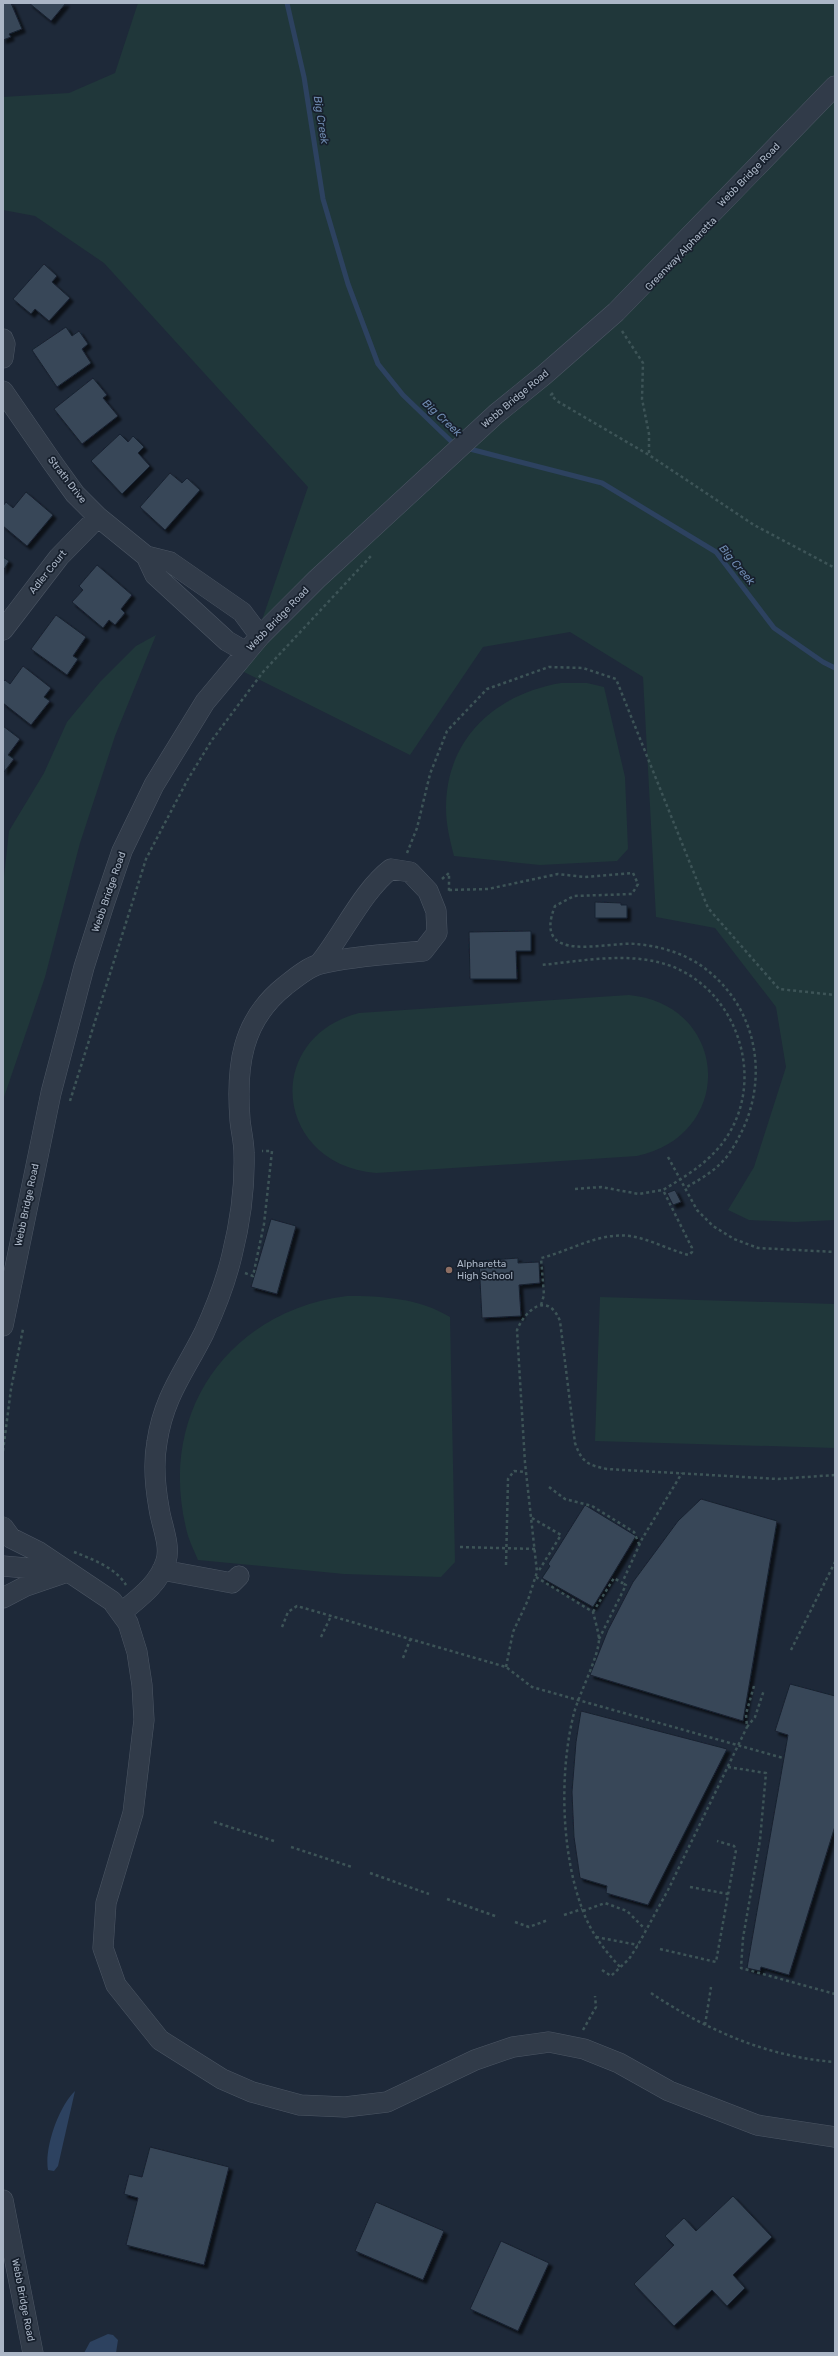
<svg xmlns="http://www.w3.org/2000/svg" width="838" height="2356" viewBox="0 0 838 2356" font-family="Rubik,sans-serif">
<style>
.green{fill:#20373a}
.water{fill:#2d4260}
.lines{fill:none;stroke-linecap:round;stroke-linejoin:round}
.stream{stroke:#2d4260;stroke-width:5}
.building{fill:#394759;stroke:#192230;filter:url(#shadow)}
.minor-casing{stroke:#4c5664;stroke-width:21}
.path{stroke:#3d5457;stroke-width:2.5;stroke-dasharray:3 3;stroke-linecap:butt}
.minor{stroke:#313b49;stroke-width:20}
.education-dot{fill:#8d6e63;stroke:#17202d;stroke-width:1.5}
.labels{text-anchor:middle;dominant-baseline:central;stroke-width:3.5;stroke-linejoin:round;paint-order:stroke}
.street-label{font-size:10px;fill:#abb6c6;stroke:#17202d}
.poi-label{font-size:10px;fill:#abb6c6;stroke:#17202d;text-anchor:start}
.water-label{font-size:11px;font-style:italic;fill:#708cb2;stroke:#17202d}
</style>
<defs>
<filter id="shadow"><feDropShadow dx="3.5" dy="3.5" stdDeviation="1" flood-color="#0009"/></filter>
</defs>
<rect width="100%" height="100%" fill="#1e2939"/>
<path class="green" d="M138 3H835V1220L795 1222 749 1220 728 1210 754 1167 786 1067 776 1007 715 928 656 917 643 677 570 632 483 647 410 755 244 672 308 487 104 263 35 216 3 210V97L69 93 115 73Z
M156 635 115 736 99 785 80 843 45 977 3 1100V886L9 831 44 773 67 722 100 682 136 646Z
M561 683H587L604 687 625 777 628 849 617 861 540 865 454 856C450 840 446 825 446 808 446 738 496 694 561 683Z
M629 995C730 1005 736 1135 637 1156L376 1173C274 1164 262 1038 359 1013Z
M347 1296C382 1296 419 1298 450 1317L455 1562 441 1577 344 1574 198 1560C194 1550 188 1539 186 1528 158 1412 229 1311 347 1296Z
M600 1297 835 1304V1448L595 1441Z"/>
<path class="water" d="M75 2091 58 2166 54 2171 48 2170C44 2148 59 2106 75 2091Z
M108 2334 113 2335 118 2340 116 2353H84L90 2342Z"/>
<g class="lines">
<path class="stream" d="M287 3 304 77 323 199 348 284 378 364 403 395 456 446
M466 448 602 483 716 552 774 628 823 662 835 668"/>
</g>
<path class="building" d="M3 3H11L22 29 9 34 11 37 3 40Z
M29 3H66L51 21Z
M44 264 57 276 52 282 70 298 49 321 35 309 31 314 13 299Z
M66 327 72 336 79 331 88 344 82 349 91 363 57 387 32 350Z
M93 378 107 395 103 398 118 416 82 444 54 409Z
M120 434 128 442 133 436 144 447 138 453 150 466 122 494 91 461Z
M170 473 182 483 187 478 200 490 165 530 140 507Z
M26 492 53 515 27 546 3 526V506L6 502 13 508Z
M3 557 9 561 3 571Z
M97 565 132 595 121 609 125 613 115 625 109 620 103 628 72 602 83 590 79 586Z
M56 615 86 637 73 656 78 659 67 675 31 649Z
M23 666 51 688 44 697 50 701 31 725 3 703V682L5 680 10 684Z
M3 726 20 739 8 755 14 759 4 772Z
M595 902 621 903V905H627V918H595Z
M531 931V951H516L517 979H470L469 932Z
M675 1190 681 1202 673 1205 667 1193Z
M271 1219 296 1226 277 1294 251 1287Z
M518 1258V1263L539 1262 540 1283 519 1285 521 1316 482 1318 479 1261Z
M701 1499 777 1521 743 1721 590 1675 608 1630 633 1582 678 1521Z
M585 1505 636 1536 593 1607 542 1578 550 1566 548 1564Z
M790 1684 835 1696V1826L789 1975 761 1967 760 1971 747 1968 788 1735 775 1731Z
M581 1711 727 1749 648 1905 606 1893 607 1886 580 1878 574 1837 572 1792 576 1742Z
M150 2147 229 2167 204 2265 126 2245 138 2198 124 2194 129 2174 142 2177Z
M733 2196 772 2237 733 2275 745 2288 727 2306 712 2290 674 2326 634 2284 674 2245 665 2236 684 2218 696 2231Z
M376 2202 444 2231 423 2280 355 2251Z
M501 2241 549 2263 518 2331 470 2309Z"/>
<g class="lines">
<defs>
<path id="minor" d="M3 339 5 344 3 358
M3 391 52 462 75 494 98 517 146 556 170 562 242 612 260 636
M146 556 155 575 227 641 246 652
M3 630 59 557 98 517
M3 1326 51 1093 84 967 104 904 122 851 154 785 205 702 260 636 317 579 496 414 544 375 616 312 835 86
M3 1527 11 1538 39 1552 112 1601 128 1623 137 1652 142 1685 144 1720 133 1813 106 1903 103 1948 116 1985 160 2040 222 2079 252 2092 300 2105 345 2107 387 2102 475 2060 513 2047 549 2042 584 2049 619 2063 669 2091 757 2125 835 2137
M3 1566 61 1571
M162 1570 232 1583 239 1576
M3 1598 26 1586 67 1572
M121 1613C139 1598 159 1584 166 1561 171 1545 161 1524 159 1508 155 1486 153 1464 157 1442 164 1396 184 1373 204 1333 215 1309 226 1281 232 1255 240 1223 245 1186 244 1153 244 1142 241 1131 240 1120 236 1067 241 1021 285 986 295 978 308 967 320 964 351 956 391 954 423 951L437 933 436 911 428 891 410 872 391 869C363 890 342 936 319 964
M3 2200 33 2353"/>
</defs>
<use href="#minor" class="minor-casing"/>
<path class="path" d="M622 331 643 363 642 399 649 434V454
M553 393 551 395 557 401 649 455 754 525 835 568
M407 853 417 828 430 774 447 731 487 689 549 667 583 668 616 679 708 908 779 989 835 995
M442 879 449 873V891
M449 890 488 889 558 874 584 877 633 873 638 884 632 894 574 896 555 906C531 966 607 941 636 944 659 946 684 953 703 967 755 1005 769 1072 743 1129 737 1141 730 1155 720 1164 710 1174 697 1181 685 1188
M70 1101 146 859 188 779 212 740 263 672 371 556
M668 1157 697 1210 713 1226 734 1239 758 1248 835 1252
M575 1189 601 1187 639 1194 663 1190
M245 1273 253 1276 264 1224 272 1151H262
M541 1305 544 1295 541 1258C570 1251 599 1232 630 1236 650 1239 669 1250 689 1255L692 1252V1248L663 1190C686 1176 708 1163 724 1141 767 1082 739 992 671 966 630 951 583 961 541 965
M3 1451 11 1389 23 1329
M549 1487 565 1499 592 1506 634 1532 639 1544
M532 1518 561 1535 538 1572
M460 1547 535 1549
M74 1552C92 1559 116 1568 126 1585
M506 1565 508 1479 514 1471 526 1472
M536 1577 593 1612C595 1620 598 1630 599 1639 599 1656 579 1694 574 1713 559 1772 561 1854 583 1911 591 1933 605 1951 621 1968
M593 1612 614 1578 622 1583 642 1539 682 1473
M282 1627 288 1612 297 1606 506 1667 532 1687 783 1758
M321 1637 331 1616
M599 1639 626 1585 622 1583
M791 1650 835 1562
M403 1658 410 1640
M506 1667 513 1632 528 1600 537 1572 525 1463 517 1330C526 1309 548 1291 560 1321L575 1443C582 1462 587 1465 607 1469L778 1479 835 1475
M754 1686 746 1714 747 1727 755 1717 764 1690
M728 1767 766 1773 760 1840 743 1938 741 1968 835 1994
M214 1822 274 1841
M291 1847 352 1867
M370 1873 429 1894
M690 1887 728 1894
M447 1899 498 1917
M583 1911 605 1903 627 1911 645 1929
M564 1915 582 1909
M515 1922 529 1927 548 1920
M596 1937 638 1945
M660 1949 716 1962 736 1850 734 1846 717 1841
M602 1970 611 1976 629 1959 638 1945 668 1890 747 1727
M651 1993C706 2030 768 2057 835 2062
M705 2025 711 1987
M583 2030 596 2007 595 1996"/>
<use href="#minor" class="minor"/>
</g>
<circle class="education-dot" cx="449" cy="1270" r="4"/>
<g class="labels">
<g class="street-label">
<text transform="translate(749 175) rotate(-46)">Webb Bridge Road</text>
<text transform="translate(681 254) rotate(-46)">Greenway Alpharetta</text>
<text transform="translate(515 399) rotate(-40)">Webb Bridge Road</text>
<text transform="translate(67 480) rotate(52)">Strath Drive</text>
<text transform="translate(48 572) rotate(-51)">Adler Court</text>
<text transform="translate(278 619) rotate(-46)">Webb Bridge Road</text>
<text transform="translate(109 892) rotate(-71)">Webb Bridge Road</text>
<text transform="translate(27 1205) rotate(-78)">Webb Bridge Road</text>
<text transform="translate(23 2300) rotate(79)">Webb Bridge Road</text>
</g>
<g class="poi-label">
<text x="457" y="1264">Alpharetta<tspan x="457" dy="12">High School</tspan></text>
</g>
<g class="water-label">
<text transform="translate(321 120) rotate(81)">Big Creek</text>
<text transform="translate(442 418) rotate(43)">Big Creek</text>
<text transform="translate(737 565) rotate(50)">Big Creek</text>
</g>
</g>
<rect width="838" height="2356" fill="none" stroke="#abb6c6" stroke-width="8"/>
</svg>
